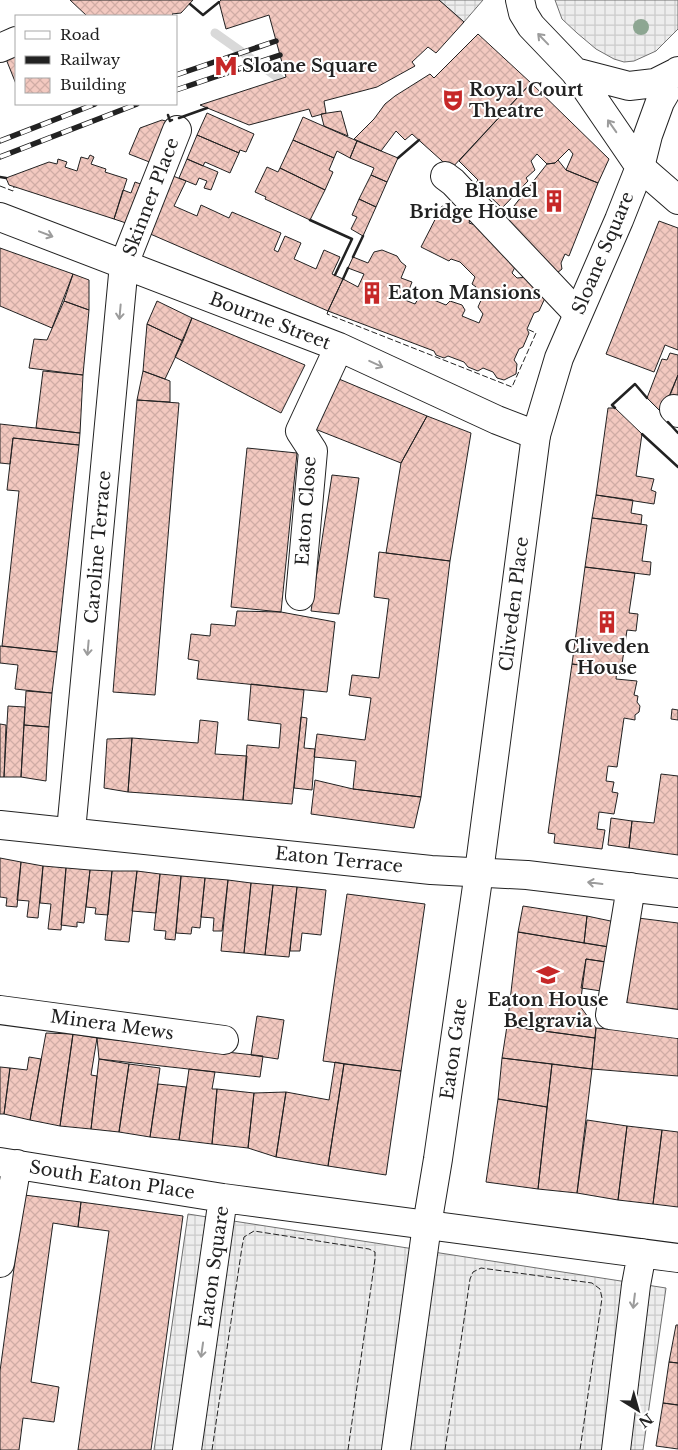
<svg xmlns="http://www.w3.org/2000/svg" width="678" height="1450" viewBox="0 0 678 1450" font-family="'Libre Baskerville',serif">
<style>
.plaza{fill:url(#plaza-grid);stroke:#6f6f6f}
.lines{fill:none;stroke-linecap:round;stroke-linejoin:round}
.stream{stroke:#d9d9d9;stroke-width:9}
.building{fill:url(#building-cross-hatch);stroke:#222}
.minor-casing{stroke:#222;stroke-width:30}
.major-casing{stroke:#222;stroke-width:30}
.minor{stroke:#fff;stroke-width:28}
.major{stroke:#fff;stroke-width:28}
.rail-casing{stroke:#222;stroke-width:5.5}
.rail{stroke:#fff;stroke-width:4;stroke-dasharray:11;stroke-linecap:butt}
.fence{stroke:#222;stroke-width:1;stroke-dasharray:6 2.5;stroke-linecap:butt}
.wall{stroke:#222;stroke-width:2.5}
.tree{fill:#8da692}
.oneway{stroke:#9c9c9c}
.labels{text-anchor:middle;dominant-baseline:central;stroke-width:4;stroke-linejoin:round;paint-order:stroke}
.poi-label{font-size:18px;font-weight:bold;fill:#222;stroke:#fff;text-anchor:start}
.street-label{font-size:18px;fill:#222;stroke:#fff}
</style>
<defs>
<pattern id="plaza-grid" width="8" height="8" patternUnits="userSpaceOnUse" patternTransform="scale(1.25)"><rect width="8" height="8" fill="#ededed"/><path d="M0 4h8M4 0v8" fill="none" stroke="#cbcbcb"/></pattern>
<pattern id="building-cross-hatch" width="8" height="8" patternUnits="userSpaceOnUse" patternTransform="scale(1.25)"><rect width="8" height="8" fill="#f3c9c0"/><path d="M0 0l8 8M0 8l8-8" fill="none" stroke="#d0aca5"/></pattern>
</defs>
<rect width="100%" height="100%" fill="#fff"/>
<path class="plaza" d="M439 0H483L464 22Z
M555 0H678V29L656 51 634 61 624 62 614 59 596 49 577 33 562 19Z
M188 1214 666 1288 643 1450H154Z"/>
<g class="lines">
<path class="stream" d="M215 33 280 79"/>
</g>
<path class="building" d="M70 0H193L181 13 172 14 174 16H87Z
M221 0H439L464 22 436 53 428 47 412 62 415 66 377 87 324 101 326 113 312 117 309 109 249 125 200 105 286 77 269 15 226 29 219 2Z
M478 34 531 83 451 169 412 134 405 140 396 131 381 151 354 139 374 119 385 104 395 96 430 74 434 78Z
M16 55V84L6 59Z
M531 83 609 159 598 183 566 170 573 154 569 149 555 163 547 164 537 154 531 161 535 170 526 178 528 181 502 208 476 183 478 180 459 161Z
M341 111 348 136 324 126 321 114Z
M207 113 254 134 246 152 240 150 239 153 197 135Z
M303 117 357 141 350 158 337 151 334 158 293 140Z
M162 120 169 122 152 163 129 154 140 128Z
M197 135 239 153 230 173 205 162 203 166 187 159Z
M293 140 334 158 329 170 333 172 325 190 280 168Z
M357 141 398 158 387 182 371 175 374 168 350 158Z
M90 155 94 157 91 164 106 169 105 172 127 179 114 219 9 185 6 178 49 162 57 164 58 159 67 162 65 167 77 171 81 157 88 159Z
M187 159 218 172 211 190 204 188 207 181 199 178 196 185 179 178Z
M558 160 566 170 598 183 569 256 565 254 561 263 562 269 557 273 503 220 547 164 555 163Z
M267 167 278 172 280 168 325 190 310 220 265 199 266 197 255 192Z
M371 175 387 182 376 207 359 199Z
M173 176 186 181 174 206 197 216 201 205 229 218 232 212 281 233 274 250 278 252 285 236 301 243 294 259 316 269 324 250 340 257 332 274 343 279 328 311 148 233Z
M135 182 146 186 132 225 114 219 123 190 131 193Z
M359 199 376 207 363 236 351 229 357 217 352 215Z
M442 206 470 219 469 223 481 227 517 263 512 273 517 278 529 277 545 298 539 311 534 313 527 329 529 333 523 347 519 349 514 360 517 364 516 374 504 380 497 378 493 372 483 368 478 371 468 367 464 362 448 356 444 358 436 355 434 351 328 311 343 279 358 287 364 274 348 268 353 257 368 263 374 252 382 250 397 256 401 262 406 266 401 278 412 282 405 300 415 304 418 299 424 296 446 305 450 301 462 305 465 310 462 316 479 323 483 314 478 307 482 298 473 293 476 287 472 284 475 277 460 262 451 259 449 261 421 247Z
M659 221 678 228V350L665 345 654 372 606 354Z
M0 248 73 274 52 328 0 306Z
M73 274 89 280V310L64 301Z
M64 301 89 310 83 375 29 368 34 339 47 340Z
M157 301 192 318 183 341 147 324Z
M192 318 305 365 281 413 175 357Z
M147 324 183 341 165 379 143 371Z
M670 353 678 355V375L662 413 647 398 662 359 667 360Z
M43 371 83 375 80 433 36 428Z
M143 371 170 381V402L137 400Z
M678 375V404L669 398Z
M339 379 427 416 401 463 315 429Z
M137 400 179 403 155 695 113 692Z
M608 408H615L642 434 636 476 654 479 651 490 656 492 654 504 596 495Z
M427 416 471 433 450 561 386 553 401 463Z
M0 424 80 433 79 445 13 438 10 464 0 463Z
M13 438 79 445 57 652 2 646 19 491 7 490Z
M247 448 297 453 281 612 231 607Z
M332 475 359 478 339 614 311 611Z
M596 495 633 500 631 513 642 515 641 524 592 518Z
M592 518 647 525 642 561 651 562 650 575 585 567Z
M379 552 450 561 421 797 353 789 356 761 314 757 317 734 365 740 371 698 349 695 352 675 379 678 389 599 374 597Z
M585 567 635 573 629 613 638 614 636 631 627 630 621 671 572 664Z
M237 611 281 612 335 622 327 692 197 679 199 661 188 659 191 634 210 636 211 624 235 626Z
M0 646 57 652 52 693 15 689 18 665 0 663Z
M572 664 617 670 616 679 637 681 634 695 638 696 637 702 640 706 639 712 635 715V720L624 718 617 767 608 766 606 781 614 782 612 792 618 793 614 814 599 812 597 829 605 830 602 849 554 843 555 834 548 833Z
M251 684 304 690 292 804 243 800 247 745 279 748 281 724 248 720Z
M26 691 52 693 49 727 24 725Z
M8 706 25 707 21 777H4Z
M672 709 678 710V720L671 719Z
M301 717 307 718 304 748 315 749 312 790 294 788Z
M200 720 218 722 215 754 247 756 243 800 128 792 132 738 198 743Z
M0 724 6 725 4 777H0Z
M24 725 49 727 46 781 21 777Z
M132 738 128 792 104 788 107 739Z
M661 774 678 776V855L629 848 632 821 654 823Z
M315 780 353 789 421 797 414 828 311 814Z
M611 818 632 821 629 848 608 845Z
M0 858 21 862 17 907 6 906 7 898 0 897Z
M21 862 43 866 38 918 27 917 29 901 17 900Z
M43 866 66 868 61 930 48 929 51 904 40 903Z
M66 868 90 870 84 923 77 922V927L61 925Z
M90 870 112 871 108 915 95 914 96 908 86 907Z
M112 871H137L129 942 105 940Z
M137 871 160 874 156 913 132 911Z
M160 874 181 876 175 940 165 939 166 931 154 930Z
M181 876 205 878 200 928 192 927 191 934 176 933Z
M205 878 228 880 222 931H213L214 918 201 917Z
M228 880 251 883 244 953 221 951Z
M251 883 273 885 265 955 244 953Z
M273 885 297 887 289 957 265 955Z
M297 887 326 890 321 935 302 933 300 951H290Z
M347 894 425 904 401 1071 323 1061Z
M523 906 587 916 584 943 518 932Z
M587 916 620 923 615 948 584 943Z
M638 918 678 923V1013L626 1007Z
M518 932 615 948 613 963 586 959 580 1006 596 1028 595 1038 507 1026Z
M586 959 613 963 608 992 581 988Z
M257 1016 284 1020 278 1059 251 1055Z
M507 1026 595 1038 592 1069 502 1058Z
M596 1028 678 1035V1076L592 1069Z
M46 1033 73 1034 60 1126 30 1120Z
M73 1034 97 1038 91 1075 97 1076 91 1129 60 1126Z
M97 1038 263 1056 260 1077 99 1059Z
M29 1057 41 1059 30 1120 4 1114 10 1068 27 1070Z
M502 1058 552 1064 547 1107 498 1099Z
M99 1059 129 1064 119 1132 91 1129Z
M335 1062 344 1064 328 1166 276 1157 286 1092 329 1100Z
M129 1064 160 1068 150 1137 119 1132Z
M344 1064 401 1071 386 1175 328 1166Z
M552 1064 592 1069 577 1193 538 1189Z
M0 1067 10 1068 4 1114H0Z
M189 1069 215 1072 212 1089H217L212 1144 179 1140Z
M158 1084 186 1087 179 1140 150 1137Z
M217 1089 254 1093 248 1148 212 1144Z
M286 1092 276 1157 248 1148 254 1093Z
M498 1099 547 1107 538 1189 486 1182Z
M587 1120 627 1126 618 1200 577 1193Z
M627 1126 662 1130 653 1204 618 1200Z
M662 1130 678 1132V1207L653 1204Z
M24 1195 81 1202 78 1227 53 1223 31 1382 59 1387 54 1422 23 1418 19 1450H0V1371Z
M81 1202 183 1216 151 1450H78L109 1231 78 1227Z
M676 1325H678V1363L669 1362Z
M669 1362 678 1363V1405L663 1403Z
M663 1403 678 1405V1449L656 1446Z"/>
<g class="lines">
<defs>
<path id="minor" d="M0 48 16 41
M640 167 678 200
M445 176 453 182 577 313
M0 217 339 347 497 420 536 435
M674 409 678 413
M300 596 313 451 300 431 339 347
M0 825 431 870 527 875 678 893
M71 831 124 264 177 130
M631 887 610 1015 678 1024
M0 1010 224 1040
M0 1162 223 1198 678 1258
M0 1263 17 1164
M187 1450 223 1198
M616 1450 636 1285 642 1253"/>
<path id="major" d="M520 0 523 13 531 26 575 72 640 167
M575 72 629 86 655 83 677 72
M396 1450 427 1225 438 1159 479 872 536 435 559 358 619 220 640 167 648 135 660 102 678 71"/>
</defs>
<use href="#minor" class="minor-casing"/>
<use href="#major" class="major-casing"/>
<use href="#minor" class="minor"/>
<use href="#major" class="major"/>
<defs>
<path id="rail" d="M176 75 276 41
M176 90 280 55
M0 141 95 104
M0 157 137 104"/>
</defs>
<use href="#rail" class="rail-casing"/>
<use href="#rail" class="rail"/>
<path class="fence" d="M0 186 13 191 14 187
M328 311 327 314 512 387 536 333 527 329
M212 1450 242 1247 244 1237 254 1231 369 1249 375 1252V1259L348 1450
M445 1450 470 1279 473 1272 481 1268 592 1283 600 1289 602 1298 580 1450"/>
<path class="wall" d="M190 4 203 15 219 2
M168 115 170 121 172 120
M179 118 207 108
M398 158 419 140
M0 177 6 178
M310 220 352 239 335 275
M353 257 363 236
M343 279 348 268
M615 408 612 405 635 384 647 398
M668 422 678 433
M642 434 678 467"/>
</g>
<circle class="tree" cx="641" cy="27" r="8"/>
<defs><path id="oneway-shaft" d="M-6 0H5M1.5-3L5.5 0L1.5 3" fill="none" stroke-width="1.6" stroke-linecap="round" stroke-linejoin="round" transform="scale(1.25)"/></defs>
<g class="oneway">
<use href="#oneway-shaft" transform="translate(543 39) rotate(-134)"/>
<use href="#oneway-shaft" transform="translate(612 126) rotate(-125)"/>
<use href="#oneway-shaft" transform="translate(46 234) rotate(21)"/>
<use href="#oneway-shaft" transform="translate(120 312) rotate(95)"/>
<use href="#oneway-shaft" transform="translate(376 364) rotate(25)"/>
<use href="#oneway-shaft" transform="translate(88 648) rotate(95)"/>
<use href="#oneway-shaft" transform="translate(595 883) rotate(-173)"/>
<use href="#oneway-shaft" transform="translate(634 1301) rotate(97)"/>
<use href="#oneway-shaft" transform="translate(202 1350) rotate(98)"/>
</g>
<defs>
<symbol id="metro-bare" viewBox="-9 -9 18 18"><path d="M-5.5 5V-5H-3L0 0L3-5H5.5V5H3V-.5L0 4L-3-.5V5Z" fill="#c62828" stroke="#fff" stroke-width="2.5" paint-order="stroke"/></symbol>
<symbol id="theatre-bare" viewBox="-9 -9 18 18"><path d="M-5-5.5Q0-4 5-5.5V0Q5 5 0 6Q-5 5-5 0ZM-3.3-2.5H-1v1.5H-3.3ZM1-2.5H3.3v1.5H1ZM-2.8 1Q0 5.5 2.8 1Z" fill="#c62828" stroke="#fff" stroke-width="2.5" paint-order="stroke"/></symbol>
<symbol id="building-bare" viewBox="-9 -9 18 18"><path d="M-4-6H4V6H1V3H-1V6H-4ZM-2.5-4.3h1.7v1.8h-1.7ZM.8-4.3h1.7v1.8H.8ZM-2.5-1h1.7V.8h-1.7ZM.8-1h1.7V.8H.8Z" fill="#c62828" stroke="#fff" stroke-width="2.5" paint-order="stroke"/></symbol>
<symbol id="school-bare" viewBox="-9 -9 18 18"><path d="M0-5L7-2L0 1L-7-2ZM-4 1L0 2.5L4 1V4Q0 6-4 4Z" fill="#c62828" stroke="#fff" stroke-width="2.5" paint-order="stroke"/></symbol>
</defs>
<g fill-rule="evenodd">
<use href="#metro-bare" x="210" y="50" width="32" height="32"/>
<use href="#theatre-bare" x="437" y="84" width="32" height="32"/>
<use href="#building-bare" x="538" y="185" width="32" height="32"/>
<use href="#building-bare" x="356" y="277" width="32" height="32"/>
<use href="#building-bare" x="591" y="606" width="32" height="32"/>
<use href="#school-bare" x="532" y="959" width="32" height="32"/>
</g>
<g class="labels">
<g class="poi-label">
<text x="242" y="66">Sloane Square</text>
<text x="469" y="90">Royal Court<tspan x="469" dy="21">Theatre</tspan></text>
<text x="538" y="191" text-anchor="end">Blandel<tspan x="538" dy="21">Bridge House</tspan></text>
<text x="388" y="293">Eaton Mansions</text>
<text x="607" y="647" text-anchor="middle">Cliveden<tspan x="607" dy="21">House</tspan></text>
<text x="548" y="1000" text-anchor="middle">Eaton House<tspan x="548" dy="21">Belgravia</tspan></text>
</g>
<g class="street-label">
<text transform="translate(151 197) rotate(-69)">Skinner Place</text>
<text transform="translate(603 253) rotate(-67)">Sloane Square</text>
<text transform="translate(270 321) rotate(21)">Bourne Street</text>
<text transform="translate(306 511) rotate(-86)">Eaton Close</text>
<text transform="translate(98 547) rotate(-85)">Caroline Terrace</text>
<text transform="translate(514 604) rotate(-83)">Cliveden Place</text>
<text transform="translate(339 860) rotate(6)">Eaton Terrace</text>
<text transform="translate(112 1025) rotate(8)">Minera Mews</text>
<text transform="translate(454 1049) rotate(-82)">Eaton Gate</text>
<text transform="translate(112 1180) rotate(9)">South Eaton Place</text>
<text transform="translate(214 1267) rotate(-82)">Eaton Square</text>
</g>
</g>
<rect x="15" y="15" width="162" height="90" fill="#ffffff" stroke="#a7a7a7"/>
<rect x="25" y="31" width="25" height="8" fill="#ffffff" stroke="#a7a7a7"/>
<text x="60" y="40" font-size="15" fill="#222222">Road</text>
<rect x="25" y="56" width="25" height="8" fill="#222222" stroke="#a7a7a7"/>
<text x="60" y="65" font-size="15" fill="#222222">Railway</text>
<rect x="25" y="78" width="25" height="15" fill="url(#building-cross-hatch)" stroke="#a7a7a7"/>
<text x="60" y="90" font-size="15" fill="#222222">Building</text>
<g transform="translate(638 1410) rotate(143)" stroke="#ffffff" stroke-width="4" paint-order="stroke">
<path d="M0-4L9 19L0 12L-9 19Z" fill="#222222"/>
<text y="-8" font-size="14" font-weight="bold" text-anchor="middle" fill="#222222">N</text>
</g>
</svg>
